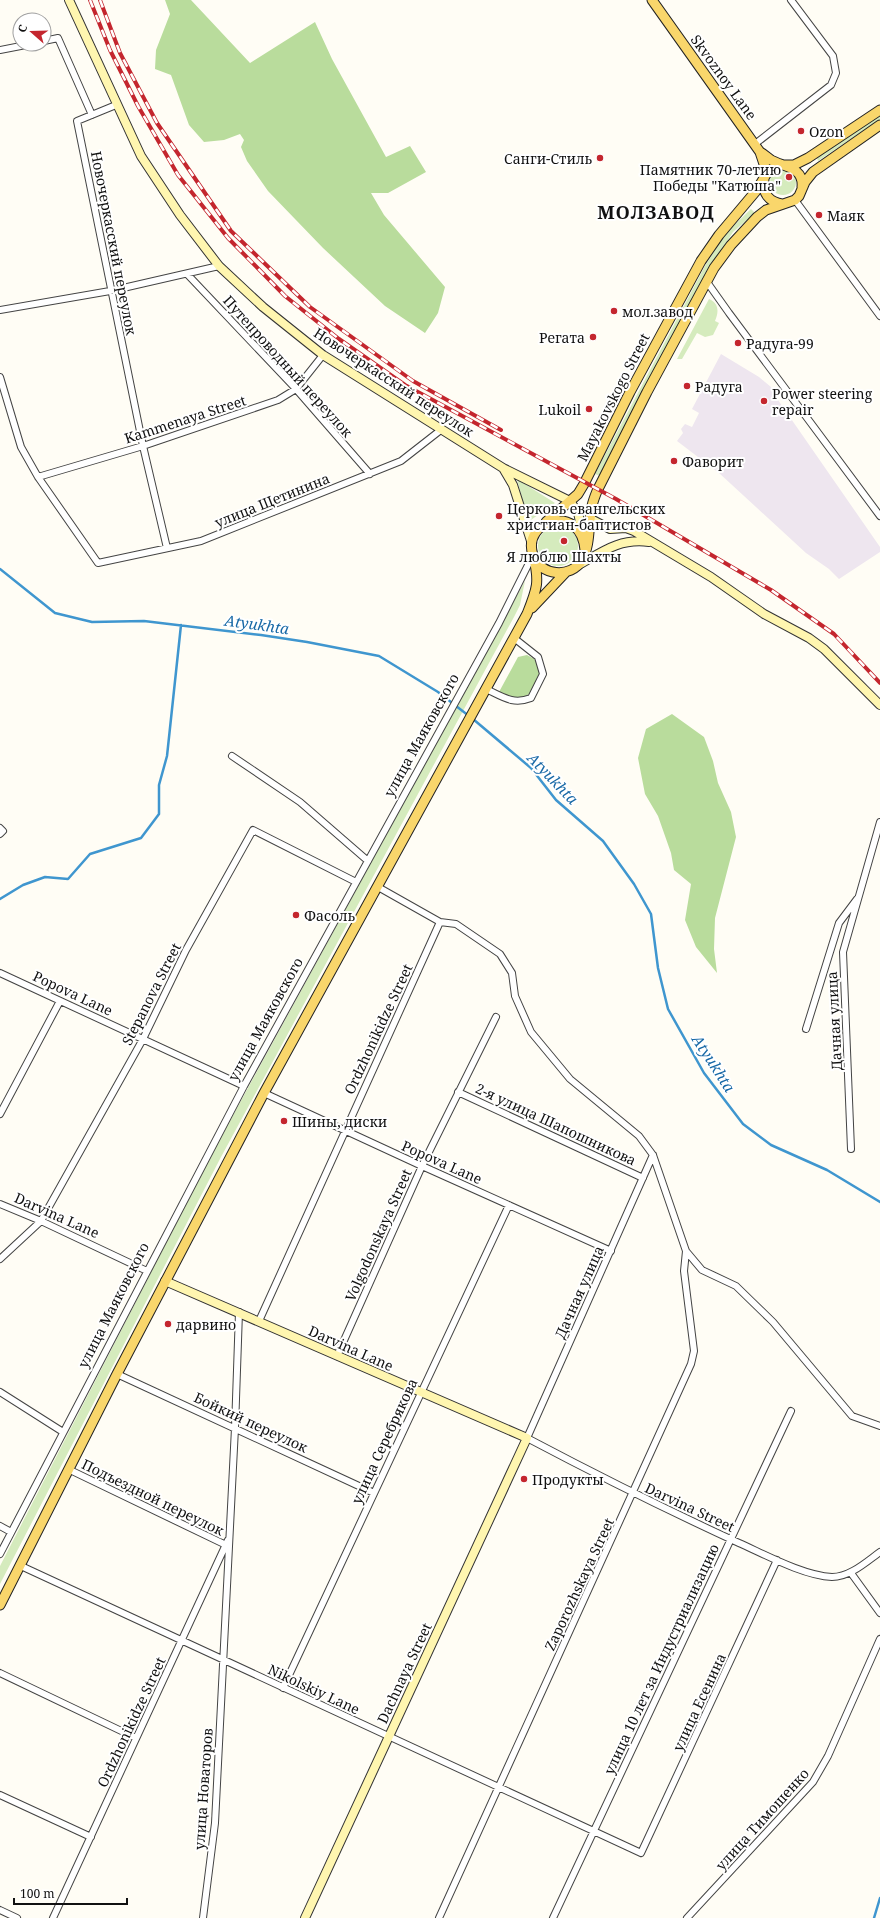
<svg xmlns="http://www.w3.org/2000/svg" width="880" height="1918" viewBox="0 0 880 1918" font-family="'Noto Serif',serif">
<style>
.industrial{fill:#eee6ef}
.green{fill:#d5ebbd}
.forest{fill:#b9dc9c}
.lines{fill:none;stroke-linecap:round;stroke-linejoin:round}
.stream{stroke:#3f96cf;stroke-width:2.5}
.street-casing{stroke:#444;stroke-width:8}
.secondary-casing{stroke:#333;stroke-width:10}
.primary-casing{stroke:#222;stroke-width:11}
.street{stroke:#fff;stroke-width:6}
.secondary{stroke:#fff6b0;stroke-width:8}
.primary{stroke:#f9d66b;stroke-width:9}
.rail-casing{stroke:#c4262e;stroke-width:4}
.rail{stroke:#fff;stroke-width:2.5;stroke-dasharray:8;stroke-linecap:butt}
.poi-dot{fill:#c4262e;stroke:#fff;stroke-width:1.5}
.labels{text-anchor:middle;dominant-baseline:central;stroke-width:4;stroke-linejoin:round;paint-order:stroke}
.street-label{font-size:14px;fill:#111;stroke:#fff}
.poi-label{font-size:14px;fill:#111;stroke:#fff;text-anchor:start}
.water-label{font-size:15px;font-style:italic;fill:#1768a6;stroke:#fff}
.district-label{font-size:18px;font-weight:bold;letter-spacing:1px;fill:#111;stroke:#fff}
</style>
<rect width="100%" height="100%" fill="#fffdf5"/>
<path class="industrial" d="M721 354 759 377 771 387 778 400 880 547V552L839 579 829 569 806 553 719 473 677 441 683 433 681 429 685 424 692 427 699 413 692 409Z"/>
<path class="green" d="M880 114V119L818 161 817 158Z
M770 182a13 13 0 1 1 26 0a13 13 0 1 1-26 0Z
M751 209 755 213 733 232 709 270 600 476 595 474 705 266 725 234Z
M709 299C719 303 719 312 715 321L719 323 713 335 705 337 697 333 682 359H677Z
M517 479 555 503 528 522Z
M538 546a20 20 0 1 1 40 0a20 20 0 1 1-40 0Z
M525 581 520 605 514 617 221 1157 0 1584V1566L213 1152Z"/>
<path class="forest" d="M165 0H191L250 63 315 22 332 59 386 157 410 146 426 172 388 193H371L384 215 445 287 438 313 425 333 385 306 323 248 268 191 247 161 241 147 244 140 240 134 224 140 204 142 189 125 171 75 155 69 156 50 170 14Z
M527 655 536 660 540 674 530 693 520 700 499 692 518 657Z
M672 714 704 737 713 761 718 783 731 812 736 837 715 918 714 949 717 973 696 947 685 920 691 884 674 870 671 853 658 816 645 794 638 758 646 729Z"/>
<g class="lines">
<path class="stream" d="M0 569 55 613 92 622 144 621 261 635 307 642 379 656 438 692 469 716
M473 719 531 768 556 800 603 841 634 884 651 914 658 968 668 1009 704 1073 743 1124 771 1145 827 1170 880 1202
M0 899 23 885 45 877 68 879 90 854 141 838 159 814V785L167 756 181 625
M874 1918 880 1898"/>
<defs>
<path id="street" d="M44 41 58 38 92 115
M0 50 31 44
M116 105 77 121 143 446 167 548
M755 144 831 85 836 73 833 56 791 0
M795 200 880 316
M188 275 296 389 370 474
M707 282 729 313 880 516
M0 310 110 291 219 266
M0 377 21 447 38 477 98 563 201 541 401 461 442 429
M38 477 143 446 278 400 296 389 323 355
M486 689C503 697 513 705 531 698L543 674 538 657 514 638
M232 756 300 802 368 861
M0 828 3 831 0 834
M378 887 440 922 456 924 500 954 512 973 515 996 531 1032 570 1079 639 1136 653 1155 686 1251 702 1270 736 1286 773 1322 852 1416 880 1426
M0 973 244 1086
M806 1029 839 923 857 899
M458 1092 643 1178
M264 1093 422 1166 611 1251
M0 1114 60 1001
M851 1149 843 952 880 822
M653 1155 527 1438C597 1475 667 1510 739 1543 764 1554 804 1576 832 1577 850 1577 866 1562 880 1552
M0 1204 41 1221 147 1271
M0 1259 41 1221 143 1039 186 950 253 830 356 882
M259 1321 440 922
M337 1356 422 1166 496 1017
M117 1374 374 1493
M0 1392 63 1432
M70 1470 226 1545
M0 1526 11 1532
M0 1554 244 1086 499 623 533 555
M21 1566 641 1853 777 1560
M851 1573 880 1613
M0 1673 136 1738
M283 1688 509 1205
M0 1795 91 1837
M0 1910 17 1918
M53 1918 228 1540
M203 1918 215 1823 235 1428 239 1312
M439 1918 691 1364 694 1351 684 1271 686 1251
M553 1918 791 1411
M687 1918 813 1782 828 1756 880 1639"/>
<path id="secondary" d="M69 0 141 156 180 215 219 266 263 307 323 355 503 468 570 501 578 513 584 539
M503 468 513 485 532 544
M591 519 610 529 626 528 634 531 711 577 764 614 809 638 824 649 880 705
M577 566C602 552 619 538 649 542
M165 1281 527 1438 305 1918"/>
<path id="primary" d="M652 0 760 152 767 173
M760 152C764 154 767 157 771 160 784 167 804 167 802 187
M764 179C762 193 769 202 782 204
M546 522 578 494 584 484 630 392 701 261 719 235 756 191 767 173 778 165H794L808 158 880 110
M585 550C581 502 521 520 533 555 540 576 571 579 582 560 591 544 588 524 592 506 593 501 595 496 597 491L647 392 714 268 731 245 757 217 766 210 795 200 799 196 805 182 813 172 880 125
M532 608 566 572
M0 1605 117 1374 264 1093 527 614C537 589 540 582 533 555"/>
</defs>
<use href="#street" class="street-casing"/>
<use href="#secondary" class="secondary-casing"/>
<use href="#primary" class="primary-casing"/>
<use href="#street" class="street"/>
<use href="#secondary" class="secondary"/>
<use href="#primary" class="primary"/>
<defs>
<path id="rail" d="M90 0 110 50 138 106 178 175 228 238 285 296 339 339 405 385 616 499 771 590 834 634 880 683
M100 0 120 53 157 123 231 231 310 307 413 381 501 430"/>
</defs>
<use href="#rail" class="rail-casing"/>
<use href="#rail" class="rail"/>
</g>
<g class="poi-dot">
<circle cx="801" cy="131" r="4"/>
<circle cx="600" cy="158" r="4"/>
<circle cx="789" cy="177" r="4"/>
<circle cx="819" cy="215" r="4"/>
<circle cx="614" cy="311" r="4"/>
<circle cx="593" cy="337" r="4"/>
<circle cx="738" cy="343" r="4"/>
<circle cx="687" cy="386" r="4"/>
<circle cx="764" cy="401" r="4"/>
<circle cx="589" cy="409" r="4"/>
<circle cx="674" cy="461" r="4"/>
<circle cx="499" cy="516" r="4"/>
<circle cx="564" cy="541" r="4"/>
<circle cx="296" cy="915" r="4"/>
<circle cx="284" cy="1121" r="4"/>
<circle cx="168" cy="1324" r="4"/>
<circle cx="524" cy="1479" r="4"/>
</g>
<g class="labels">
<g class="street-label">
<text transform="translate(724 77) rotate(54)">Skvoznoy Lane</text>
<text transform="translate(114 243) rotate(79)">Новочеркасский переулок</text>
<text transform="translate(288 366) rotate(48)">Путепроводный переулок</text>
<text transform="translate(394 382) rotate(33)">Новочеркасский переулок</text>
<text transform="translate(613 397) rotate(-63)">Mayakovskogo Street</text>
<text transform="translate(185 419) rotate(-18)">Kammenaya Street</text>
<text transform="translate(272 500) rotate(-22)">улица Щетинина</text>
<text transform="translate(421 735) rotate(-61)">улица Маяковского</text>
<text transform="translate(73 993) rotate(25)">Popova Lane</text>
<text transform="translate(151 994) rotate(-63)">Stepanova Street</text>
<text transform="translate(265 1019) rotate(-61)">улица Маяковского</text>
<text transform="translate(834 1021) rotate(-93)">Дачная улица</text>
<text transform="translate(378 1029) rotate(-65)">Ordzhonikidze Street</text>
<text transform="translate(556 1124) rotate(25)">2-я улица Шапошникова</text>
<text transform="translate(442 1162) rotate(24)">Popova Lane</text>
<text transform="translate(57 1215) rotate(24)">Darvina Lane</text>
<text transform="translate(378 1235) rotate(-66)">Volgodonskaya Street</text>
<text transform="translate(579 1292) rotate(-66)">Дачная улица</text>
<text transform="translate(113 1305) rotate(-63)">улица Маяковского</text>
<text transform="translate(351 1348) rotate(24)">Darvina Lane</text>
<text transform="translate(251 1422) rotate(25)">Бойкий переулок</text>
<text transform="translate(384 1441) rotate(-65)">улица Серебрякова</text>
<text transform="translate(153 1497) rotate(26)">Подъездной переулок</text>
<text transform="translate(690 1507) rotate(25)">Darvina Street</text>
<text transform="translate(579 1584) rotate(-65)">Zaporozhskaya Street</text>
<text transform="translate(661 1659) rotate(-65)">улица 10 лет за Индустриализацию</text>
<text transform="translate(404 1673) rotate(-65)">Dachnaya Street</text>
<text transform="translate(314 1689) rotate(25)">Nikolskiy Lane</text>
<text transform="translate(699 1702) rotate(-65)">улица Есенина</text>
<text transform="translate(131 1722) rotate(-65)">Ordzhonikidze Street</text>
<text transform="translate(203 1789) rotate(-86)">улица Новаторов</text>
<text transform="translate(762 1819) rotate(-48)">улица Тимошенко</text>
</g>
<g class="poi-label">
<text x="809" y="131">Ozon</text>
<text x="592" y="158" text-anchor="end">Санги-Стиль</text>
<text x="781" y="169" text-anchor="end">Памятник 70-летию<tspan x="781" dy="16">Победы "Катюша"</tspan></text>
<text x="827" y="215">Маяк</text>
<text x="622" y="311">мол.завод</text>
<text x="585" y="337" text-anchor="end">Регата</text>
<text x="746" y="343">Радуга-99</text>
<text x="695" y="386">Радуга</text>
<text x="772" y="393">Power steering<tspan x="772" dy="16">repair</tspan></text>
<text x="581" y="409" text-anchor="end">Lukoil</text>
<text x="682" y="461">Фаворит</text>
<text x="507" y="508">Церковь евангельских<tspan x="507" dy="16">христиан-баптистов</tspan></text>
<text x="564" y="556" text-anchor="middle">Я люблю Шахты</text>
<text x="304" y="915">Фасоль</text>
<text x="292" y="1121">Шины, диски</text>
<text x="176" y="1324">дарвино</text>
<text x="532" y="1479">Продукты</text>
</g>
<g class="water-label">
<text transform="translate(257 624) rotate(8)">Atyukhta</text>
<text transform="translate(553 778) rotate(46)">Atyukhta</text>
<text transform="translate(714 1063) rotate(57)">Atyukhta</text>
</g>
<g class="district-label">
<text x="656" y="212">МОЛЗАВОД</text>
</g>
</g>
<g transform="translate(32 32) rotate(290)"><circle r="19" fill="#ffffff" stroke="#a0a0a0"/>
<path d="M0-3L7 15L0 10L-7 15Z" fill="#c4262e"/>
<text y="-6" font-size="11" font-weight="bold" text-anchor="middle" fill="#111111">С</text>
</g>
<path d="M14 1898v6h113v-6" fill="none" stroke="#111111" stroke-width="2"/>
<text x="20" y="1898" font-size="12" fill="#111111" stroke="#ffffff" stroke-width="3" paint-order="stroke">100 m</text>
</svg>
